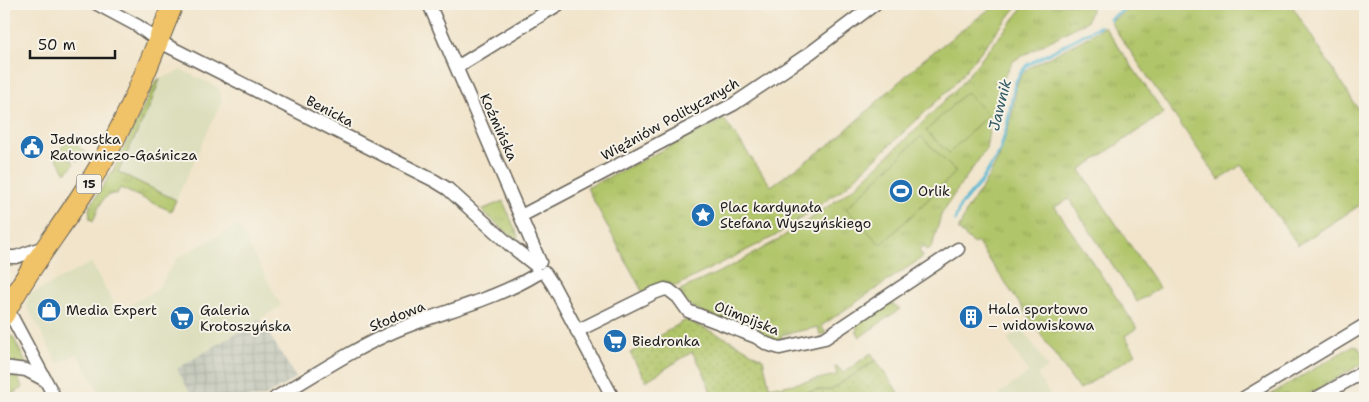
<svg xmlns="http://www.w3.org/2000/svg" width="1369" height="402" font-family="'Shantell Sans',sans-serif">
  <style>
    .built { fill: #dcdebc }
    .industrial { fill: url(#industrial-grid) }
    .grass { fill: url(#grass-tufts); stroke: #667042 }
    .garden { fill: url(#garden-dots); stroke: #667042 }
    .pitch { fill: #b0c569; stroke: #667042 }
    .lines { fill: none; stroke-linecap: round; stroke-linejoin: round }
    .stream { stroke: #54b6d2; stroke-width: 3 }
    .minor-casing { stroke: #676259; stroke-width: 15 }
    .primary-casing { stroke: #676259; stroke-width: 22 }
    .minor { stroke: #fff; stroke-width: 12 }
    .primary { stroke: #f1c369; stroke-width: 20 }
    .labels { text-anchor: middle; stroke-width: 4; stroke-linejoin: round; paint-order: stroke }
    .shield { fill: #f7f3e8; stroke: #5e5c59; stroke-width: 1 }
    .shield-label { font-size: 12px; font-weight: bold; fill: #1c1c1c }
    .street-label { font-size: 14px; fill: #1c1c1c; stroke: #f7f3e8 }
    .poi-label { font-size: 14px; fill: #1c1c1c; stroke: #f7f3e8; text-anchor: start }
    .water-label { font-size: 15px; font-style: italic; fill: #325a65; stroke: #f7f3e8 }
  </style>
  <defs>
    <pattern id="industrial-grid" width="8" height="8" patternUnits="userSpaceOnUse" patternTransform="scale(1.25)"><rect width="8" height="8" fill="#c2c6b9"/><path d="M0 4h8M4 0v8" fill="none" stroke="#a6aa9e"/></pattern>
    <pattern id="grass-tufts" width="24" height="20" patternUnits="userSpaceOnUse" patternTransform="scale(1.25)"><rect width="24" height="20" fill="#b0c569"/><path d="M3 7l-1-3M5 7V3M7 7l1-3M15 17l-1-3M17 17v-4M19 17l1-3" fill="none" stroke="#97a95a"/></pattern>
    <pattern id="garden-dots" width="8" height="8" patternUnits="userSpaceOnUse" patternTransform="scale(1.25)"><rect width="8" height="8" fill="#b0c569"/><path d="M2 2h.1M6 6h.1" fill="none" stroke="#97a95a" stroke-width="1.8" stroke-linecap="round"/></pattern>
  </defs>
  <rect width="100%" height="100%" fill="#f7f3e8"/>
  <filter id="ink" filterUnits="userSpaceOnUse"><feTurbulence type="fractalNoise" baseFrequency=".02" numOctaves="2"/><feDisplacementMap in="SourceGraphic" scale="10" xChannelSelector="R" yChannelSelector="G"/><feConvolveMatrix kernelMatrix="1 2 1 2 8 2 1 2 1" color-interpolation-filters="sRGB"/></filter>
  <filter id="wash" filterUnits="userSpaceOnUse"><feTurbulence type="fractalNoise" baseFrequency=".0096" numOctaves="4" result="noise"/><feDisplacementMap in="SourceGraphic" scale="20" xChannelSelector="R" yChannelSelector="G"/><feGaussianBlur stdDeviation="1.12" result="paint"/><feColorMatrix in="noise" values="0 0 0 0 0 0 0 0 0 0 0 0 0 0 0 0 0 1.4 0 .05"/><feComposite in="paint" operator="in"/></filter>
  <g filter="url(#wash)">
    <rect width="100%" height="100%" fill="#f1e4ca"/>
    <!-- built -->
    <g class="built">
      <path d="M182 70 219 88 222 100 176 200 118 172 149 108 160 79Z"/>
      <path d="M238 225 281 306 178 369 193 398H103L99 389 98 390 77 354 58 364 26 305 29 295 91 263 118 311 157 290 177 258Z"/>
      <path d="M1023 329 1048 368 1037 374 1052 398H1002L999 393 1029 373 1007 339Z"/>
    </g>
    <!-- industrial -->
    <path class="industrial" d="M260 319 296 378 262 398H193L177 369Z"/>
    <!-- grass -->
    <g class="grass">
      <path d="M996 4H1019L952 87 843 189 775 236 676 286 670 284 643 293 587 188 724 119 771 186 833 142 923 60Z"/>
      <path d="M1026 4H1092L1093 5 1087 21 1013 61 1003 79 989 131 986 149 953 196 941 215 932 247 927 250 924 246 919 250 923 257 821 326 826 333 820 335 818 327 781 335 782 343 769 339 764 335 694 309 684 300 680 290 728 268 776 241 809 220 855 187 917 128 960 85Z"/>
      <path d="M1135 4H1291L1365 120V202L1298 245 1241 165 1219 180 1110 22Z"/>
      <path d="M1104 26 1164 113 1080 170 1159 288 1137 302 1069 199 1055 207 1137 328 1125 336 1136 354 1079 390 977 242 974 244 958 230 968 208 984 185 999 157 1012 115 1017 84 1022 74 1030 67 1090 36Z"/>
      <path d="M160 79 149 108 118 172 176 200 171 211 120 188 117 194C102 192 99 209 93 221L90 219 89 208 115 167 156 81Z"/>
      <path d="M72 141 85 152 77 161 72 157 71 153H67V156L71 159 74 164 66 173 54 155 66 143Z"/>
      <path d="M503 201 518 236 516 240 481 210Z"/>
      <path d="M886 304H893L900 309 860 337 857 332V324Z"/>
      <path d="M8 335 13 337 27 365 4 362V336Z"/>
      <path d="M1354 345 1358 347 1362 353 1365 351V362L1302 398H1285L1289 396 1287 394 1281 397 1265 398Z"/>
      <path d="M871 353 876 360 831 391 818 390 772 398 769 387 778 385 779 387 837 375 835 367 837 366 843 373Z"/>
      <path d="M4 376 17 377 23 388 4 398Z"/>
    </g>
    <!-- garden -->
    <path class="garden" d="M686 320 730 340 763 359 772 398 818 390H831L876 360 902 398H713L703 370 692 352 646 381 630 353Z"/>
    <!-- pitch -->
    <g class="pitch">
      <path d="M966 92 988 115 949 153 926 131Z"/>
      <path d="M921 136 956 172 881 245 846 209Z"/>
    </g>
    <g class="lines">
      <!-- stream -->
      <g class="stream">
        <path d="M1110 19 1131 4"/>
        <path d="M955 220 960 206 981 182 1000 151 1007 126 1015 83 1020 74 1027 65 1100 26"/>
      </g>
    </g>
  </g>
  <g filter="url(#ink)">
    <g class="lines">
      <!-- minor casing -->
      <g class="minor-casing">
        <g id="minor">
          <path d="M97 4 138 26 158 41 435 181 448 189 511 246 535 265"/>
          <path d="M429 4 540 262"/>
          <path d="M457 67 559 4"/>
          <path d="M521 216 734 104 810 53 875 4"/>
          <path d="M4 257H16L44 247"/>
          <path d="M545 273 553 285 613 398"/>
          <path d="M6 306 55 398"/>
          <path d="M577 331 654 293 665 289 669 290 678 297 688 311 756 337 767 344 780 348 825 338 958 249"/>
          <path d="M4 367 26 370 45 380"/>
          <path d="M275 398C315 375 353 349 395 331 442 311 493 301 537 274"/>
          <path d="M1244 398 1365 325"/>
          <path d="M1317 398 1365 371"/>
        </g>
      </g>
      <!-- primary casing -->
      <g class="primary-casing">
        <path id="primary" d="M4 315C29 266 65 224 93 177 127 123 149 63 173 4"/>
      </g>
      <!-- minor -->
      <use href="#minor" class="minor"/>
      <!-- primary -->
      <use href="#primary" class="primary"/>
    </g>
  </g>
  <!-- icons -->
  <defs>
    <g id="civic-disc" transform="scale(1.25)"><circle r="9.5" fill="#1f6fb2" stroke="#f7f3e8"/><path d="M-.6-6.5H3V-4.5H.6V-3L4-1V1h2V6H-6V1h2V-1L-.6-3ZM-1.2 2.5V6h2.4V2.5Z" fill="#fff"/></g>
    <g id="stadium-disc" transform="scale(1.25)"><circle r="9.5" fill="#1f6fb2" stroke="#f7f3e8"/><path d="M0-5a6.5 5 0 1 0 0 10a6.5 5 0 1 0 0-10ZM-3.5-1.8h7v3.6h-7Z" fill="#fff"/></g>
    <g id="sight-disc" transform="scale(1.25)"><circle r="9.5" fill="#1f6fb2" stroke="#f7f3e8"/><path d="M0-6L1.8-2.2L6-1.7L2.9 1.2L3.7 5.4L0 3.3L-3.7 5.4L-2.9 1.2L-6-1.7L-1.8-2.2Z" fill="#fff"/></g>
    <g id="shop-disc" transform="scale(1.25)"><circle r="9.5" fill="#1f6fb2" stroke="#f7f3e8"/><path d="M-5-2.5h2.3a2.7 3.5 0 0 1 5.4 0H5L5.5 6h-11ZM-1.5-2.5h3a1.5 2.3 0 0 0-3 0Z" fill="#fff"/></g>
    <g id="building-disc" transform="scale(1.25)"><circle r="9.5" fill="#1f6fb2" stroke="#f7f3e8"/><path d="M-4-6H4V6H1V3H-1V6H-4ZM-2.5-4.3h1.7v1.8h-1.7ZM.8-4.3h1.7v1.8H.8ZM-2.5-1h1.7V.8h-1.7ZM.8-1h1.7V.8H.8Z" fill="#fff"/></g>
    <g id="supermarket-disc" transform="scale(1.25)"><circle r="9.5" fill="#1f6fb2" stroke="#f7f3e8"/><path d="M-6-5.5h2.5l.6 2H6L4.5 2H-2.5L-4.4-4H-6ZM-1.5 3.2a1.3 1.3 0 1 0 .1 0ZM3 3.2a1.3 1.3 0 1 0 .1 0Z" fill="#fff"/></g>
  </defs>
  <g fill-rule="evenodd">
    <use href="#civic-disc" x="32" y="147"/>
    <use href="#stadium-disc" x="901" y="191"/>
    <use href="#sight-disc" x="703" y="215"/>
    <use href="#shop-disc" x="49" y="310"/>
    <use href="#building-disc" x="971" y="317"/>
    <use href="#supermarket-disc" x="182" y="318"/>
    <use href="#supermarket-disc" x="615" y="341"/>
  </g>
  <g class="labels">
    <!-- shield labels -->
    <rect class="shield" x="76.5" y="174.5" width="25" height="19" rx="4"/>
    <g class="shield-label">
      <text x="89" y="188">15</text>
    </g>
    <!-- street labels -->
    <g class="street-label">
      <text transform="translate(330 111) rotate(27)" y="5">Benicka</text>
      <text transform="translate(670 119) rotate(-29)" y="5">Więźniów Politycznych</text>
      <text transform="translate(499 127) rotate(66)" y="5">Koźmińska</text>
      <text transform="translate(397 316) rotate(-22)" y="5">Słodowa</text>
      <text transform="translate(747 318) rotate(22)" y="5">Olimpijska</text>
    </g>
    <!-- poi labels -->
    <g class="poi-label">
      <text x="50" y="144">Jednostka<tspan x="50" dy="16">Ratowniczo-Gaśnicza</tspan></text>
      <text x="918" y="196">Orlik</text>
      <text x="720" y="212">Plac kardynała<tspan x="720" dy="16">Stefana Wyszyńskiego</tspan></text>
      <text x="988" y="314">Hala sportowo<tspan x="988" dy="16">– widowiskowa</tspan></text>
      <text x="66" y="315">Media Expert</text>
      <text x="200" y="315">Galeria<tspan x="200" dy="16">Krotoszyńska</tspan></text>
      <text x="632" y="346">Biedronka</text>
    </g>
    <!-- water labels -->
    <g class="water-label">
      <text transform="translate(1000 105) rotate(-76)" y="5">Jawnik</text>
    </g>
  </g>
  <!-- margin -->
  <rect width="1369" height="402" fill="none" stroke="#f7f3e8" stroke-width="20"/>
  <!-- scale -->
  <path d="M30 50v8h85v-8" fill="none" stroke="#1c1c1c" stroke-width="2.5"/>
  <text x="38" y="50" font-size="15" fill="#1c1c1c" stroke="#f7f3e8" stroke-width="4" paint-order="stroke">50 m</text>
</svg>
